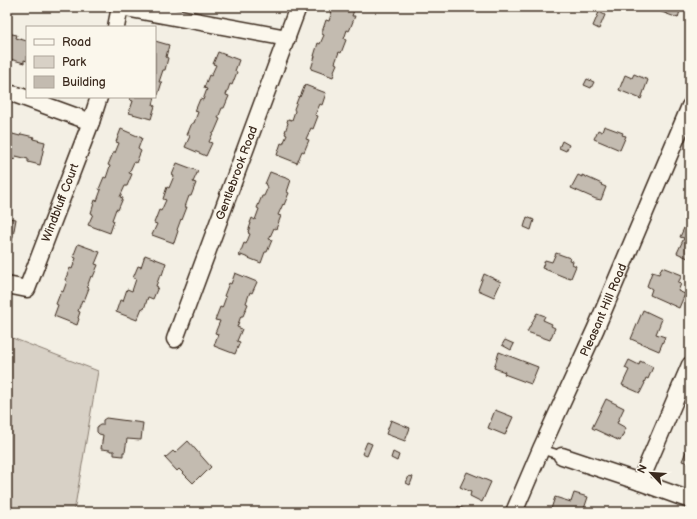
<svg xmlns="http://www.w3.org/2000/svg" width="697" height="519" font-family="'Balsamiq Sans',sans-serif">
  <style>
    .green { fill: #d8d1c6; stroke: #8a7e72 }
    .building { fill: #c3bbb0; stroke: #3b2a1e }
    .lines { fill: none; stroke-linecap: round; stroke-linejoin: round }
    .service-casing { stroke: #3b2a1e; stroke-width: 11 }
    .minor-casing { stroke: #3b2a1e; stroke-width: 19 }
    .service { stroke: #fbf7ec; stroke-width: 8 }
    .minor { stroke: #fbf7ec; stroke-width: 16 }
    .labels { text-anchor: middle; stroke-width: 3.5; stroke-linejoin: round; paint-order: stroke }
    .street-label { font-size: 12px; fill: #3b2a1e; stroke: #fbf7ec }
  </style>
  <rect width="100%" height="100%" fill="#f3efe4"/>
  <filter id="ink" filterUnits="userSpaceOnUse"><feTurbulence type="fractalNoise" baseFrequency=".025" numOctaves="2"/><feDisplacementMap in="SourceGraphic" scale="8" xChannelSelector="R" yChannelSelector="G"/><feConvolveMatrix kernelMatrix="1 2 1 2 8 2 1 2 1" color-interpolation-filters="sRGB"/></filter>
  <g filter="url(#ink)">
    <!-- green -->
    <path class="green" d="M7 336 98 371 74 512H8L7 511Z"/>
    <!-- building -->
    <g class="building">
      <path d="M331 7H355L352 16H355L350 29 349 31 347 30 344 39 346 40 341 53 339 52 335 63 337 64 334 71 335 72 333 77 311 69 315 56H314L318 43 320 44 324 35 322 34V32L326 20 329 21 332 11 331 10Z"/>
      <path d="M648 7H681L678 18Z"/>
      <path d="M599 12 605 15 599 29 593 26Z"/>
      <path d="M7 33 17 35 16 38 27 41V61L24 60V63L10 59V57L7 56Z"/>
      <path d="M155 41 169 45 166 57 168 58 165 70H163L159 82H162L158 95 156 94 155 96Z"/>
      <path d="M218 52 239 60 235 71 237 72 232 85 230 84 226 95 229 96 224 108H222L218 118 220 119 214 133H213L209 142 212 143 206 156 185 147 190 136 187 135 192 123H194L198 112 195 111 200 99 203 100 207 89 204 88 209 75 211 76 216 65 213 64Z"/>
      <path d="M634 74 648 80 641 99 619 90 625 75 632 78Z"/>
      <path d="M587 79 594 82 591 88 584 85Z"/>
      <path d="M305 85 326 93 322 105 320 104 315 115 318 116 313 129 311 128 306 139 309 140 304 152 302 151 297 163 277 155 281 143 283 144 287 135 285 134 286 132H285L288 123 287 122 288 119 292 120 295 111 294 109 299 96 300 97Z"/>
      <path d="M131 97H155L153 105 155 106 151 119 129 113 133 101 130 100Z"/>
      <path d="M604 126 623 133 622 135 626 136 620 150 594 139 598 130 602 132Z"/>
      <path d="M121 129 142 138 138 149 141 151 136 163 134 162 129 173 132 174 127 186H125L120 197 123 198 118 210 116 209 112 220 114 221 110 233 88 225 93 214 91 213 95 200 97 201 101 190 99 189 104 177 106 178 110 166 108 165 113 153H115L119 143 116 142Z"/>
      <path d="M7 130H10L9 133 20 136 21 134 34 137 33 139 45 142 40 165 28 162V159L16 156 15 160 9 158V157L7 156Z"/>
      <path d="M562 141 569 145 566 151 559 148Z"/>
      <path d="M177 163 198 171 193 182 196 183 191 196H189L185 207H187L182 220 181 219 177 230 178 231 174 243 152 235 157 224 154 223 159 210 161 211 166 200 163 199 167 187 169 188 174 176 172 175Z"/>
      <path d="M270 172 291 180 287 192 289 193 284 205 283 204 278 215 281 216 276 229 274 228 269 239 272 240 267 252H265L261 263 241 255V257L239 256 244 243 246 244 250 234 248 233 249 232H248L251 223H250L252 218 255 220 259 209 257 208 262 196H264L268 187 266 186V185L265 184Z"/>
      <path d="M578 175 582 177V175L602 184 601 185 606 187 601 200 596 199 571 188Z"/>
      <path d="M527 217 534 220 531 230 524 227Z"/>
      <path d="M7 218 16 219 12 242 7 241Z"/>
      <path d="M684 228 690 231V259L677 253 684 238 680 237Z"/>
      <path d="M78 244 100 252 95 264 98 265 93 277 91 276 87 287 89 288 84 301 82 300 78 311 80 312 78 318 79 319 77 325 54 316 58 305 56 304 61 291 63 292 67 281 65 280 70 268 72 269 76 258 73 257Z"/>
      <path d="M556 253 570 258 569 260 573 261 572 264 576 266 571 278 567 277V278L542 268 545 260 552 262Z"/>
      <path d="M145 255 166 263 162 275H160L156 286 158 287 153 299 148 297 144 309 142 308 137 320 116 312 120 300 123 301 127 289 132 291 136 279 133 278 138 266 141 267Z"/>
      <path d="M662 267 682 275 678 283 681 284 678 291 685 294 679 308 650 295 652 289 647 286 652 272 659 274Z"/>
      <path d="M235 273 257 282 252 293 250 292 246 303 248 304 243 316H241L237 327 242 329 237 341 240 342 235 354 214 346 218 334 215 333 220 321 215 320 220 307 222 308 226 297 224 296 229 283 231 284Z"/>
      <path d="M484 274 501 282 494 297 478 290Z"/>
      <path d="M643 310 662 319 656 334 665 337 659 351 631 339Z"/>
      <path d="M537 313 545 316 543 320 552 324 551 326 555 328 550 340 527 332Z"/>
      <path d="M505 340 514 344 511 350 502 345Z"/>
      <path d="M499 352 538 367 531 384 504 374 505 372 494 368Z"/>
      <path d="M629 360 639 365 640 361 653 367 648 379 646 378 644 383H645L640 393 622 385 629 370 625 368Z"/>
      <path d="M606 399 624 408 617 423 626 428 620 441 592 428Z"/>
      <path d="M495 410 513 417 505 435 488 428Z"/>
      <path d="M106 418 143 423 141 440 127 439 125 452H123V456L114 455V451H110V450L101 449 103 435 99 434 97 432V427L100 425H103V420Z"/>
      <path d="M391 420 410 428 405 441 386 434Z"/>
      <path d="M188 441 211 467 201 477 200 476 193 483 179 469 177 471 165 458 173 451 175 453Z"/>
      <path d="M367 442 372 444 367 456 362 454Z"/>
      <path d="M687 449 690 450V464L682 461Z"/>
      <path d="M393 452 399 455 397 461 391 458Z"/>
      <path d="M467 472 491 482 482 502 470 496 471 492 460 487Z"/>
      <path d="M409 476 413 477 410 485 406 483Z"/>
      <path d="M574 493 588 497 583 512H550L555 497 571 502Z"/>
      <path d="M458 506 471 512H455Z"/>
    </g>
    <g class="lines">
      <!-- service casing -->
      <g class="service-casing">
        <path id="service" d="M541 449 562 456"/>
      </g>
      <!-- minor casing -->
      <g class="minor-casing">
        <g id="minor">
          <path d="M120 7 287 38"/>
          <path d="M116 27 120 7"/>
          <path d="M7 93 17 95 91 122"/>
          <path id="s1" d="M7 285 27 289 91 122 99 97"/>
          <path id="s2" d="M175 339 298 7"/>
          <path d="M562 456 640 482 690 500"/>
          <path d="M640 482 690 365"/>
          <path id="s3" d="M514 512 541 449 596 328 690 106"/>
        </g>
      </g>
      <!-- service -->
      <use href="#service" class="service"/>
      <!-- minor -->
      <use href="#minor" class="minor"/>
    </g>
  </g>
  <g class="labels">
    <!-- street labels -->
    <g class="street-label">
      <text dy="4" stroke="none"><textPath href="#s2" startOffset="177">Gentlebrook Road</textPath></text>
      <text dy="4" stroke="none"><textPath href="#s1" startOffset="113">Windbluff Court</textPath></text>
      <text dy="4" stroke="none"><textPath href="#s3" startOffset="221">Pleasant Hill Road</textPath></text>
    </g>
  </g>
  <!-- margin -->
  <rect width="697" height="519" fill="none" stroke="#fbf7ec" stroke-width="24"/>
  <rect x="12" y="12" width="673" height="495" fill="none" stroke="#3b2a1e" stroke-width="1.5" filter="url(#ink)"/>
  <!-- legend -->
  <rect x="26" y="26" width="130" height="72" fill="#fbf7ec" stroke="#aea59a"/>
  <rect x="34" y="39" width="20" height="6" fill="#fbf7ec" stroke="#aea59a"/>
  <text x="62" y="46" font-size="12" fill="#3b2a1e">Road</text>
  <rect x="34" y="56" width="20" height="12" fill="#d8d1c6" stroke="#aea59a"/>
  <text x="62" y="66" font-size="12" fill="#3b2a1e">Park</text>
  <rect x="34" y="76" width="20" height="12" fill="#c3bbb0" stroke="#aea59a"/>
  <text x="62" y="86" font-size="12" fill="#3b2a1e">Building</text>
  <!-- north arrow -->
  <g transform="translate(651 473) rotate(295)" stroke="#fbf7ec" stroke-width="3" paint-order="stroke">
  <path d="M0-3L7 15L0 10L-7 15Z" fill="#3b2a1e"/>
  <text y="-6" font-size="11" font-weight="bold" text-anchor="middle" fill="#3b2a1e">N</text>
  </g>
</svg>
